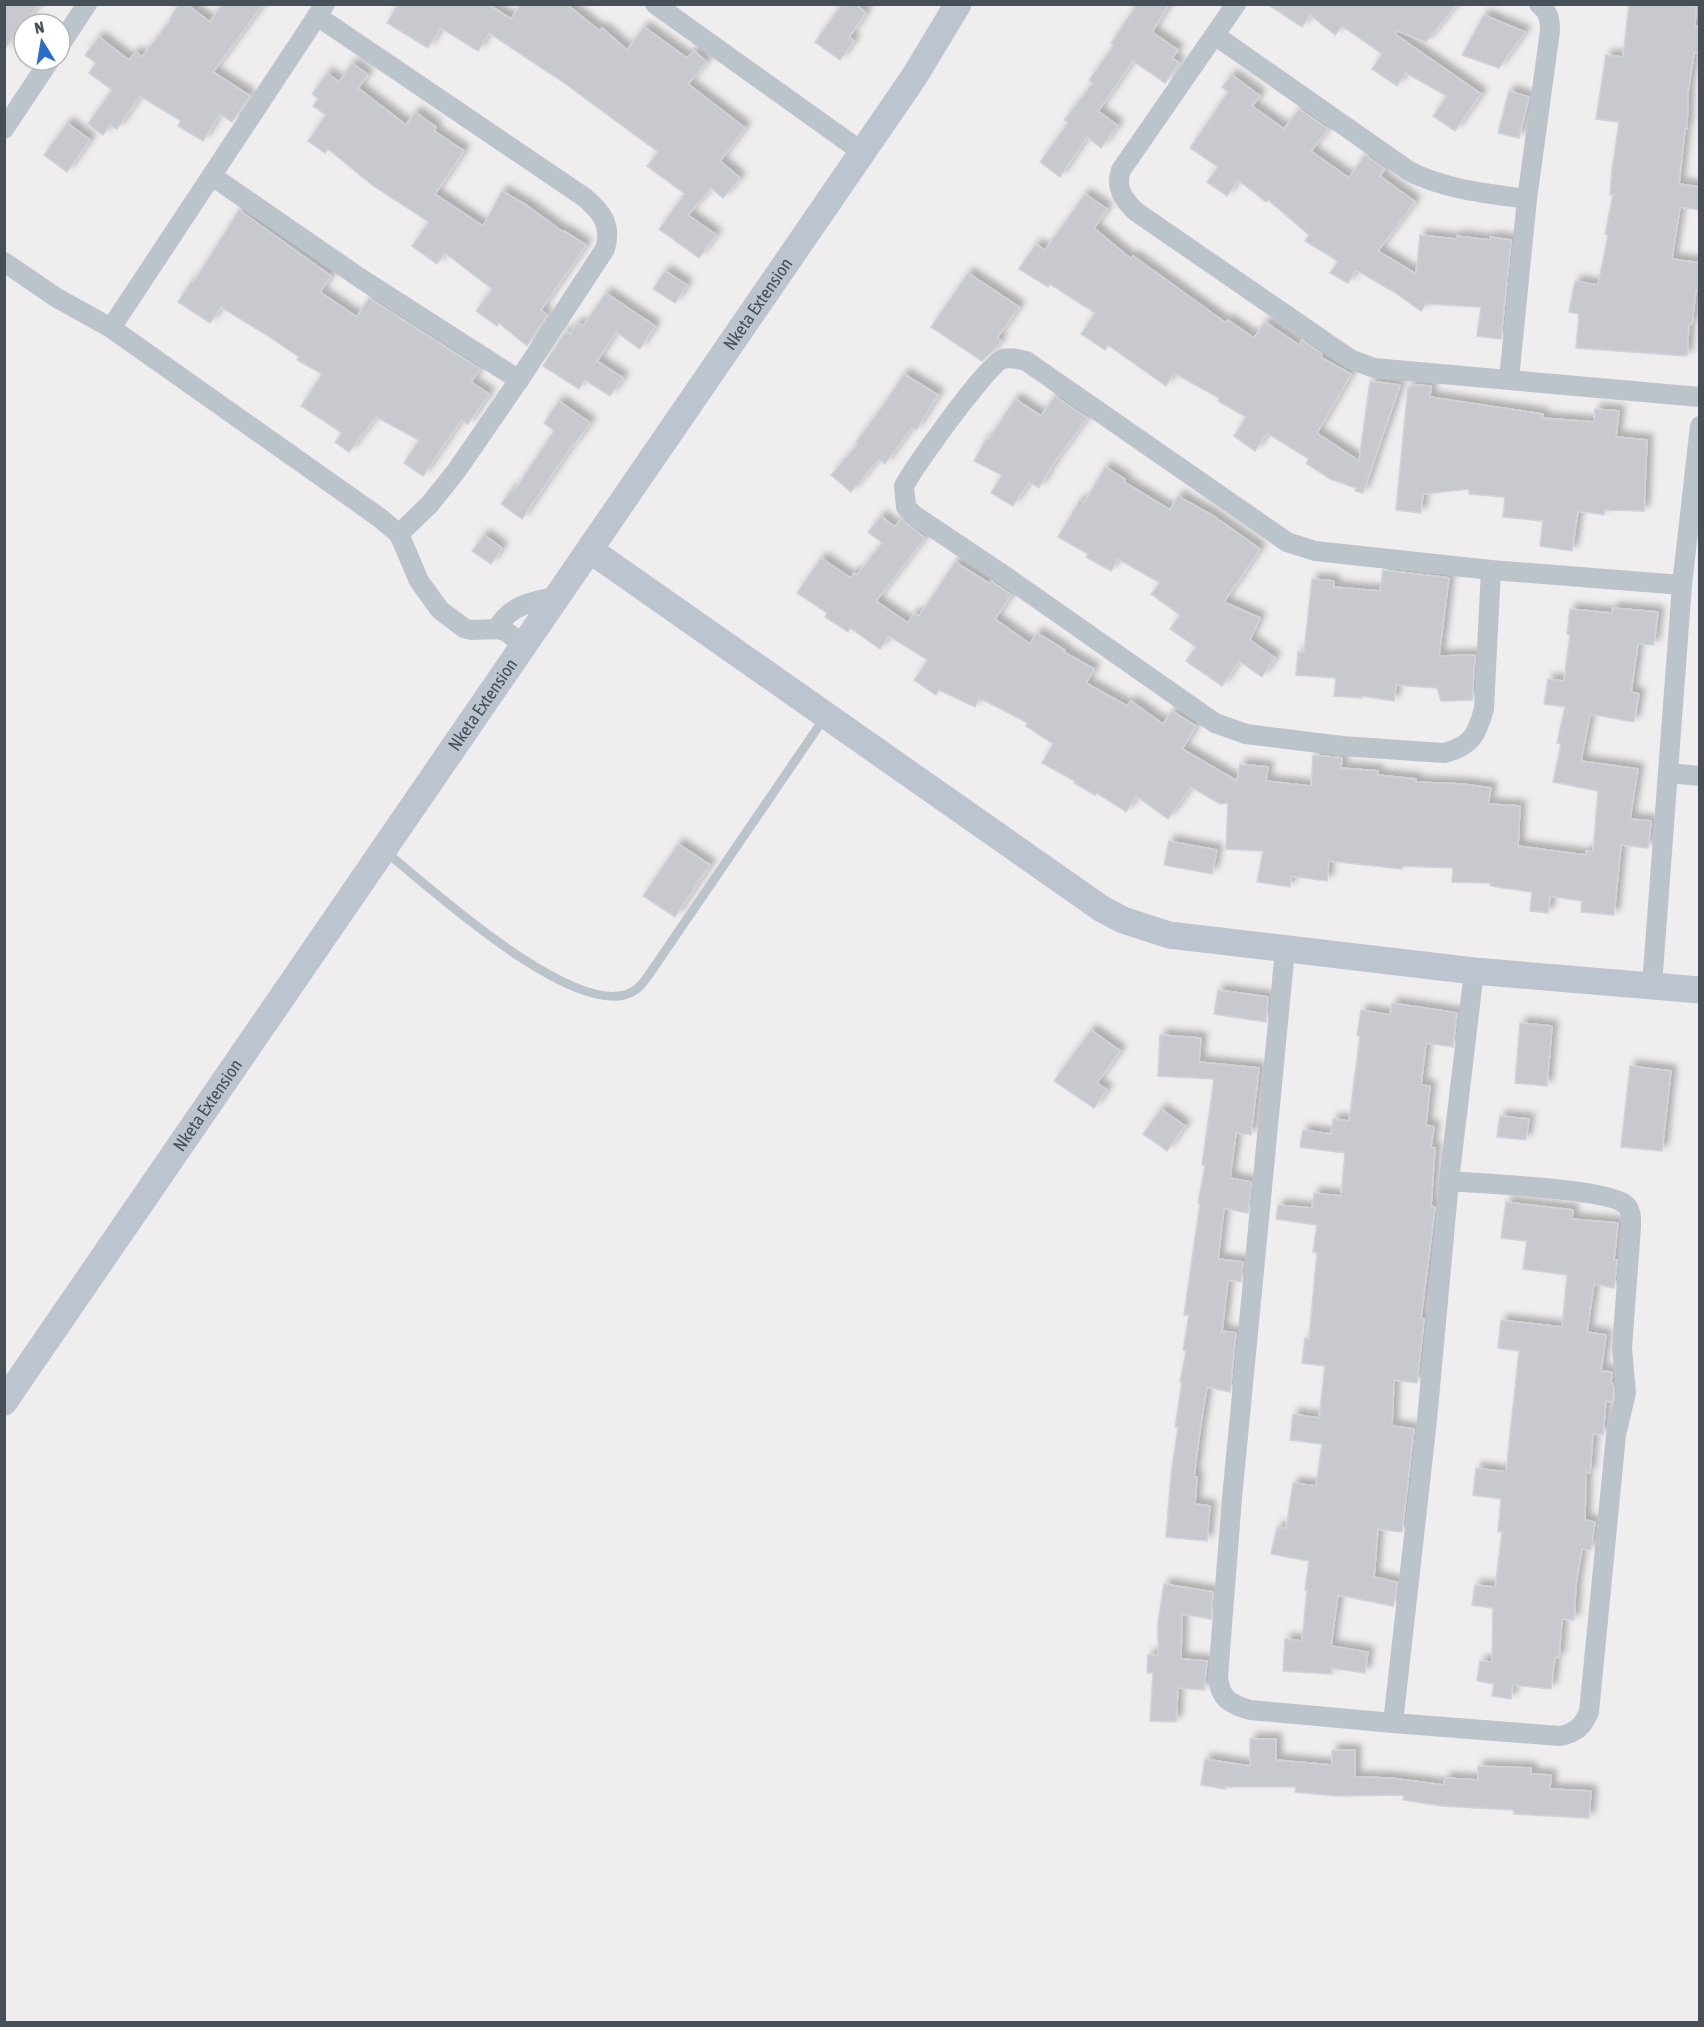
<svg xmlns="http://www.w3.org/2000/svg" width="1704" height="2027" font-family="'Asap Condensed',sans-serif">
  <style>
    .building { fill: #c7c9cf; stroke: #d1d3d8; stroke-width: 1.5; filter: url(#shadow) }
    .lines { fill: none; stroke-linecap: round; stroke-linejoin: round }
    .lane { stroke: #bcc4cb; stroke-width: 9 }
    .street { stroke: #bcc4cb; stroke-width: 20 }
    .secondary { stroke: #bcc5cf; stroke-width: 27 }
    .labels { text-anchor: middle; stroke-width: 4.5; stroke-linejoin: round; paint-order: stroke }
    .street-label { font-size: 18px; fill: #474f58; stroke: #fff }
  </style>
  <defs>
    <filter id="shadow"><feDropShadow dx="5.5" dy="-5.5" stdDeviation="3" flood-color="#0004"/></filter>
  </defs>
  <rect width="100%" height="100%" fill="#efeded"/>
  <!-- building -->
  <g class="building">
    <path d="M4 4H39L4 50Z"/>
    <path d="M179 4H186L210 22 222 4H263L213 72 250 96 232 122 220 114 203 141 178 126 181 121 140 96 117 129 110 125 103 135 88 124 112 90 89 73 96 63 85 55 99 37 129 60 136 52 142 57 170 21 169 20Z"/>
    <path d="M398 4H488L511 19 521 4H566L600 31 602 28 627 50 644 27 687 58 694 51 707 62 688 84 745 128 720 161 740 178 723 198 711 188 688 215 716 235 699 258 659 229 685 194 647 166 658 152 563 82 489 33 478 51 441 28 428 48 387 23Z"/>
    <path d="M842 4H855L866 13 849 37 854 41 840 60 815 42Z"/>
    <path d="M1137 4H1169L1152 32 1178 50 1172 58 1179 63 1165 83 1133 61 1098 111 1118 126 1101 148 1087 137 1060 177 1040 162 1068 123 1064 120 1093 83 1089 80 1114 45 1111 43Z"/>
    <path d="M1267 4H1457L1426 42 1397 31 1395 34 1481 94 1455 131 1433 116 1447 96 1406 73 1397 86 1372 69 1382 54 1342 26 1335 35 1310 15 1302 27Z"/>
    <path d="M1629 4H1696L1695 26H1700V53H1694L1688 92 1687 129H1685L1679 184 1700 187V210L1680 207 1672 259 1700 263V291H1696L1692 324 1689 323 1687 356 1576 348 1579 314 1569 312 1575 281 1598 285 1608 235 1605 234 1613 195H1610L1612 170 1619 122 1596 119 1606 55 1623 57Z"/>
    <path d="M1484 15 1525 32 1499 68 1462 55Z"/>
    <path d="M352 63 368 75 358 88 406 125 415 112 436 127 434 131 464 151 435 194 483 226 502 191 526 205 563 232 564 231 586 245 541 310 547 315 527 346 499 323 497 326 476 311 492 289 445 253 437 264 412 246 429 222 372 185 328 149 325 153 308 141 326 115 313 106 318 99 312 94 327 73 339 82Z"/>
    <path d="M1232 75 1260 96 1252 106 1284 129 1299 109 1328 129 1311 151 1349 178 1365 155 1385 169 1380 176 1415 202 1378 251 1416 274 1420 235 1456 239 1457 236 1490 240V237L1511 240 1501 339 1477 336 1481 307 1426 304 1421 311 1394 292 1356 270 1348 283 1330 273 1338 261 1305 241 1309 235 1268 200 1266 202 1238 180 1227 196 1207 182 1218 167 1190 148 1228 92 1222 87Z"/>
    <path d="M1509 91 1529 97 1519 138 1498 133Z"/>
    <path d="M67 123 90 140 67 172 44 155Z"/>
    <path d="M1085 194 1107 209 1094 228 1131 259 1133 256 1226 323 1228 320 1254 338 1265 322 1299 345 1302 340 1322 354 1320 357 1351 374 1317 433 1359 461 1370 381 1400 385 1363 493 1355 491 1356 488 1330 479 1306 463 1309 459 1267 433 1255 451 1234 436 1246 417 1218 401 1219 398 1174 373 1166 386 1108 345 1105 350 1081 334 1095 313 1050 284 1048 287 1019 269 1036 244 1045 250Z"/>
    <path d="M239 210 331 276 320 292 357 317 369 298 480 369 471 382 489 394 468 424 461 420 423 476 404 463 419 440 376 417 349 452 335 442 342 433 301 406 322 374 297 360 299 357 265 334 221 307 210 323 178 302 191 282 193 283Z"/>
    <path d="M665 271 687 285 675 303 653 289Z"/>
    <path d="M968 273 1019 307 997 338 1001 341 994 350 982 361 931 327Z"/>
    <path d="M606 293 655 326 640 349 616 332 597 361 623 378 610 396 585 380 579 389 543 366 566 331 570 334 577 323 583 326Z"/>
    <path d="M904 374 938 395 916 430 912 427 885 464 879 459 851 492 831 475 858 444 856 442 884 404Z"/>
    <path d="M1412 385 1431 386 1430 397 1543 414 1542 418 1594 422 1595 409 1619 411 1616 437 1647 440 1644 511 1605 510 1604 515 1578 511 1572 551 1540 546 1543 521 1503 517 1505 497 1469 494V489L1423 494 1421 513 1396 510 1408 387H1412Z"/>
    <path d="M1055 396 1087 418 1054 463 1039 488 1029 482 1013 506 991 493 1002 475 974 461 986 439 988 440 1015 399 1041 416Z"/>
    <path d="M559 401 590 423 574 445 573 444 522 519 501 504 512 489 514 491 554 431 544 423Z"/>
    <path d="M1105 467 1125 479 1124 482 1170 510 1178 496 1213 516 1260 549 1224 602 1260 618 1250 640 1275 658 1262 677 1239 661 1222 686 1186 661 1196 647 1170 629 1180 615 1151 594 1160 583 1118 559 1111 571 1086 557 1088 554 1058 537 1080 500 1084 503Z"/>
    <path d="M881 516 895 527 901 519 925 538 876 601 908 623 914 613 919 616 955 562 990 584 991 581 1011 595 995 619 1030 644 1037 633 1065 650 1064 652 1094 669 1086 683 1127 706 1131 701 1163 724 1172 711 1196 726 1182 749 1237 781 1240 764 1268 767 1266 781 1311 786 1313 755 1342 758 1341 768 1378 771 1377 775 1416 779 1415 782 1463 784 1491 788 1488 804 1520 806 1518 846 1586 855V851L1593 852 1598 791 1553 782 1561 744 1557 743 1565 707 1544 704 1548 679 1564 681 1570 635 1567 634 1570 609 1612 613 1613 608 1658 612 1654 645 1638 644 1631 692 1639 694 1634 722 1590 714 1581 761 1638 769 1630 819 1651 821 1648 848 1621 845 1614 915 1581 912 1582 901 1550 896 1548 913 1530 911 1532 894 1531 892 1490 886 1491 883 1452 882 1453 868 1403 866 1402 869 1329 861 1327 881 1291 876 1290 887 1257 882 1263 851 1226 849 1228 803 1220 804 1191 787 1168 819 1136 796 1126 812 1097 793 1095 795 1074 783 1075 781 1042 763 1053 744 1026 726 1028 723 979 698 975 707 939 690 936 695 914 680 928 660 889 636 880 649 850 628 848 632 825 617 827 613 797 593 821 558 851 578 854 573 857 575 882 543 868 532Z"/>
    <path d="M484 535 502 548 491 564 472 551Z"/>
    <path d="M1383 570 1449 578 1439 656 1475 655 1472 700 1441 701 1437 688 1396 685 1394 701 1362 696V698L1334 696 1336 678 1296 675 1298 652H1304L1312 579 1334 581V587L1380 591Z"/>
    <path d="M1169 841 1217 850 1212 874 1164 865Z"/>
    <path d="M678 844 710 865 675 917 643 896Z"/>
    <path d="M1218 990 1268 997 1266 1022 1214 1014Z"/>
    <path d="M1392 1003 1457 1013 1453 1047 1426 1043 1421 1085 1430 1086 1426 1125 1434 1127 1431 1147 1435 1148 1431 1206 1435 1207 1421 1318 1424 1319 1417 1383 1394 1380 1392 1426 1414 1429 1402 1532 1378 1529 1374 1577 1397 1582 1396 1593 1393 1606 1338 1595 1331 1646 1368 1652 1365 1673 1331 1668 1332 1674 1283 1671 1285 1639 1302 1641 1307 1590H1305L1309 1561 1271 1554 1277 1527 1286 1529 1293 1483 1316 1486 1322 1444 1290 1440 1293 1414 1319 1418 1325 1366 1302 1363 1305 1338 1309 1339 1317 1253 1313 1252 1317 1225 1276 1219 1278 1205 1312 1208 1314 1193 1341 1196 1345 1153 1300 1147 1303 1130 1331 1134 1333 1119 1349 1121 1360 1036 1357 1035 1361 1010 1390 1015Z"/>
    <path d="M1520 1023 1552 1026 1547 1086 1515 1083Z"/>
    <path d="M1091 1030 1120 1051 1097 1083 1107 1090 1094 1108 1054 1081Z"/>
    <path d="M1160 1035 1201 1038 1199 1062 1259 1068 1251 1135 1236 1133 1230 1178 1251 1182 1248 1213 1224 1208 1218 1259 1243 1262 1241 1282 1228 1280 1222 1331 1236 1333 1230 1392 1207 1387 1200 1430 1194 1477H1197L1195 1504 1210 1506 1207 1541 1166 1537 1171 1475 1178 1427H1175L1182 1382H1180L1186 1351 1183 1350 1189 1315H1184L1200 1203H1198L1205 1166 1202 1165 1214 1079 1158 1076Z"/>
    <path d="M1630 1066 1671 1071 1662 1151 1621 1147Z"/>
    <path d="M1161 1109 1185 1126 1167 1151 1143 1134Z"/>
    <path d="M1500 1116 1529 1119 1526 1140 1497 1137Z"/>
    <path d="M1506 1202 1573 1210 1572 1219 1618 1223 1614 1260H1617L1614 1288 1594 1284 1587 1332 1606 1335 1601 1371 1612 1372 1611 1383H1613L1614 1392 1612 1402 1606 1401 1603 1435 1593 1434 1590 1473 1586 1472 1585 1520 1595 1522 1591 1550 1582 1549 1576 1584 1574 1620 1562 1619 1559 1658 1555 1657 1551 1689 1513 1685 1511 1699 1492 1696 1494 1684 1477 1681 1480 1661 1492 1662 1493 1608 1472 1605 1475 1585 1495 1587 1502 1532H1498L1501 1499 1473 1495 1476 1468 1506 1472 1519 1351 1498 1348 1501 1320 1562 1327 1567 1275 1523 1269 1527 1241 1501 1238Z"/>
    <path d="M1164 1584 1213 1592 1211 1619 1182 1614 1181 1659 1207 1661 1204 1690 1178 1688 1176 1722 1150 1721 1153 1673H1147L1148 1655H1158V1622Z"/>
    <path d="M1250 1739H1276V1760L1332 1765V1750H1355V1777L1390 1778 1444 1785 1445 1778 1478 1780V1766L1531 1768V1774L1551 1775 1550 1789 1591 1791 1589 1818 1514 1814V1810L1442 1806 1403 1800 1404 1795 1337 1796 1295 1792 1296 1787H1225V1789L1201 1785 1205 1759 1250 1766Z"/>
  </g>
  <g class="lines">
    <!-- lane -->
    <path class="lane" d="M386 852C428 886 576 1022 632 992 638 989 644 982 648 976L825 717"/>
    <!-- street -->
    <g class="street">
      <path d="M655 4 862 152"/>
      <path d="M1236 4 1121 170C1115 187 1123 199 1135 211L1350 359 1374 368 1700 397"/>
      <path d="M317 16 584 197C602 212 612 225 605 249L519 380 457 470 430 504 399 534"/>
      <path d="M1216 36 1409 171C1446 190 1487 193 1527 199"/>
      <path d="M60 45 87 4"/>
      <path d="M4 129 50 60"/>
      <path d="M212 176 360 278 519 380"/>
      <path d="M4 262 57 298 111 328 380 518 399 534 419 581 440 610 464 628 471 630 497 629 505 631 525 645"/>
      <path d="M111 328 325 4"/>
      <path d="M1509 379 1527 199 1550 31C1550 20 1549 12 1539 4"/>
      <path d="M1491 570 1484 709C1477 734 1472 746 1444 753L1342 746 1246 734 1215 723 1008 578 914 515 906 507 904 486C915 466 987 364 1003 359 1011 357 1018 359 1026 361L1287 542 1315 551 1491 570 1682 585"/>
      <path d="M497 629C510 604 533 602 558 596"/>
      <path d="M1668 773 1700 776"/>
      <path d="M1285 950 1232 1498 1218 1677C1220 1699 1230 1704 1250 1710L1393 1723 1560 1736C1576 1733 1583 1726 1589 1712L1616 1435 1626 1393 1622 1348 1631 1227C1631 1220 1632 1211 1626 1205 1609 1188 1480 1184 1449 1181"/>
      <path d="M1652 985 1682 585 1700 426"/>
      <path d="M1393 1723 1427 1420 1449 1181 1474 971"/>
    </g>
    <!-- secondary -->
    <g class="secondary">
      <path d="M590 550 1102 909 1123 920 1169 935 1474 971 1700 990"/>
      <path id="s1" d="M4 1402 914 77 958 4"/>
    </g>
  </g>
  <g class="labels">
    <!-- street labels -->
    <g class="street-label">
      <text dy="6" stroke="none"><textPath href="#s1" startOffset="1332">Nketa Extension</textPath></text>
      <text dy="6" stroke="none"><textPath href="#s1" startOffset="846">Nketa Extension</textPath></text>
      <text dy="6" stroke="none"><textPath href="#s1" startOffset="360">Nketa Extension</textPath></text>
    </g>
  </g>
  <!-- border -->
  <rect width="1704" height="2027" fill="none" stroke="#474f58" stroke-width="12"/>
  <!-- north arrow -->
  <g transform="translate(42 42) rotate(349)"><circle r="28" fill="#ffffff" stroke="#b5b9bc" stroke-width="1.5"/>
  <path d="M0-4.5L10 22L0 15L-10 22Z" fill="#286dce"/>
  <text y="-9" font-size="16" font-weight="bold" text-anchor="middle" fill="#474f58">N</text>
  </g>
</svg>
